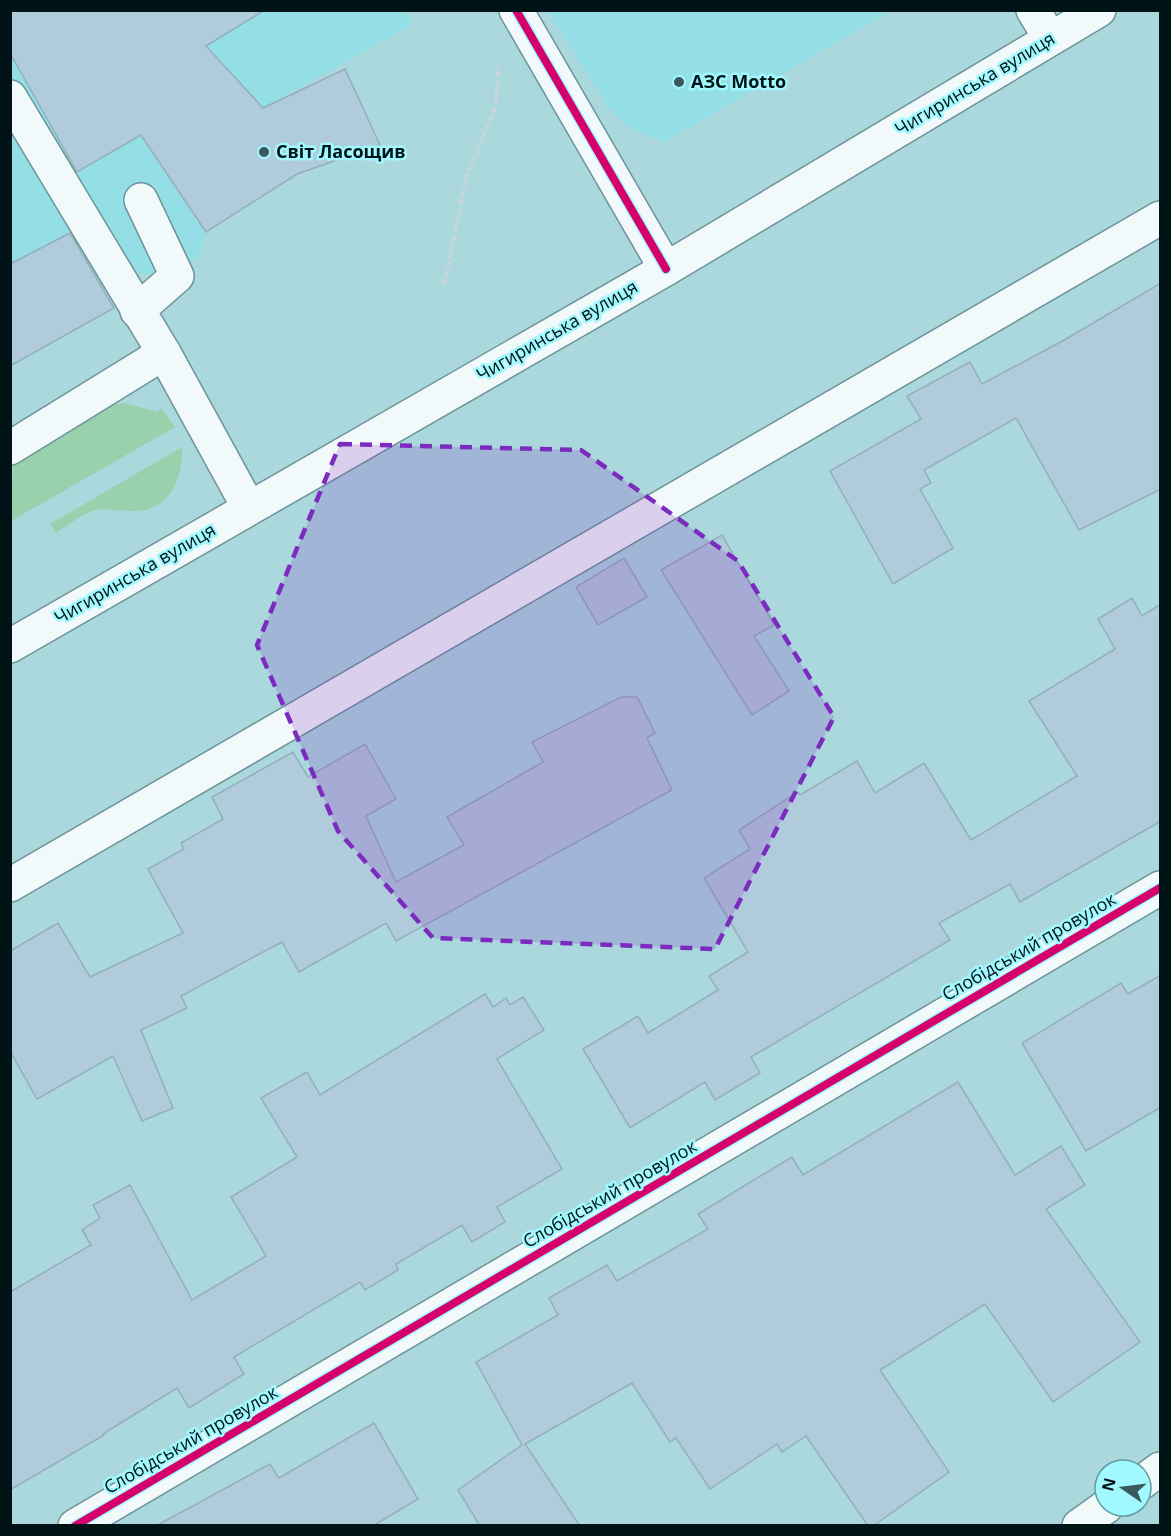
<svg xmlns="http://www.w3.org/2000/svg" width="1171" height="1536" font-family="'Open Sans',sans-serif">
  <style>
    .built { fill: #93dfe5 }
    .green { fill: #98d1ac }
    .building { fill: #b0cbdb; stroke: #95aeba; stroke-width: 1.5 }
    .lines { fill: none; stroke-linecap: round; stroke-linejoin: round }
    .minor-casing { stroke: #6d9498; stroke-width: 36 }
    .major-casing { stroke: #6d9498; stroke-width: 36 }
    .path { stroke: #c7d5d7; stroke-width: 4; stroke-dasharray: 6 3; stroke-linecap: butt }
    .minor { stroke: #f2f9fa; stroke-width: 33 }
    .major { stroke: #f2f9fa; stroke-width: 33 }
    .cycleway-casing { stroke: #a2f8ff; stroke-width: 11 }
    .cycleway { stroke: #d6006c; stroke-width: 8 }
    .marked { fill: #7b2cbf; fill-opacity: 0.2; stroke: #7b2cbf; stroke-width: 4.5; stroke-dasharray: 12 8; stroke-linejoin: round }
    .poi-dot { fill: #3b595c; stroke: #a2f8ff; stroke-width: 2 }
    .labels { text-anchor: middle; stroke-width: 5; stroke-linejoin: round; paint-order: stroke }
    .poi-label { font-size: 18px; font-weight: bold; fill: #001417; stroke: #a2f8ff; text-anchor: start }
    .street-label { font-size: 18px; fill: #001417; stroke: #a2f8ff }
  </style>
  <rect width="100%" height="100%" fill="#aad8dd"/>
  <!-- built -->
  <g class="built">
    <path d="M405 10 413 24 263 108 252 96 157 159 206 232 201 253 177 276 140 273 74 285 10 288V11Z"/>
    <path d="M548 11H891L668 140 669 144 629 128 608 107Z"/>
  </g>
  <!-- green -->
  <g class="green">
    <path d="M123 403 158 412 161 408 175 427 11 521 13 461 103 406Z"/>
    <path d="M182 447C183 471 175 500 149 509 134 514 113 508 97 510 84 512 68 526 56 533L50 524Z"/>
  </g>
  <!-- building -->
  <g class="building">
    <path d="M10 10H265L206 46 263 108 345 69 380 145 297 174 206 232 141 135 77 172 10 53Z"/>
    <path d="M70 233 114 308 10 366V264Z"/>
    <path d="M1161 283V489L1079 530 1016 418 924 470 931 483 920 489 953 548 893 584 830 471 921 419 907 396 970 362 982 384 1066 339Z"/>
    <path d="M722 535 774 625 754 636 789 691 752 715 661 570Z"/>
    <path d="M624 558 647 597 598 625 576 587Z"/>
    <path d="M1132 598 1142 616 1161 604V821L1020 902 1010 884 939 923 950 940 751 1057 760 1073 715 1100 705 1082 630 1128 583 1049 638 1016 648 1033 718 990 709 976 748 952 704 878 750 849 739 830 798 792 800 795 857 761 875 793 924 763 971 840 1077 776 1029 701 1115 649 1098 619Z"/>
    <path d="M621 697H637L655 733 647 738 672 790 396 941 386 923 299 972 282 942 181 996 187 1008 141 1030 173 1108 142 1121 113 1056 37 1099 10 1051V951L58 923 90 977 183 933 148 869 184 849 181 843 223 819 212 797 293 752 308 777 365 744 396 799 366 816 396 882 464 845 447 817 543 762 532 742Z"/>
    <path d="M1161 975V1107L1086 1151 1022 1043 1121 983 1128 994Z"/>
    <path d="M485 994 493 1007 506 998 510 1005 523 997 544 1030 497 1059 562 1169 497 1207 505 1222 472 1242 462 1225 396 1264 398 1270 365 1290 360 1282 234 1357 244 1374 189 1408 177 1388 103 1434 104 1435 10 1490V1292L91 1245 82 1230 100 1218 93 1205 130 1185 192 1300 266 1256 231 1197 297 1157 261 1098 307 1072 320 1095Z"/>
    <path d="M958 1082 1015 1175 1061 1146 1085 1185 1046 1209 1140 1342 1053 1402 985 1304 880 1370 949 1472 873 1526H868L806 1436 782 1452 777 1444 710 1489 676 1438 670 1442 632 1383 525 1444 580 1526H480L458 1490 522 1445 476 1362 558 1315 549 1298 607 1265 617 1281 708 1229 698 1214 792 1157 803 1175Z"/>
    <path d="M374 1423 418 1499 373 1526H156L270 1464 279 1478Z"/>
  </g>
  <g class="lines">
    <!-- minor casing -->
    <g class="minor-casing">
      <g id="minor">
        <path d="M516 10 666 269"/>
        <path d="M1033 10 1050 38"/>
        <path d="M10 97 164 353 249 508"/>
        <path d="M137 311 177 276 141 200"/>
        <path d="M10 448 164 353"/>
        <path d="M10 885 1160 218"/>
        <path d="M1141 1483 1160 1469"/>
        <path d="M75 1526 1160 888"/>
        <path d="M1079 1526 1107 1506"/>
      </g>
    </g>
    <!-- major casing -->
    <g class="major-casing">
      <path id="major" d="M10 646 666 269 1099 10"/>
    </g>
    <!-- path -->
    <path class="path" d="M444 285 467 175 496 106 498 66"/>
    <!-- minor -->
    <use href="#minor" class="minor"/>
    <!-- major -->
    <use href="#major" class="major"/>
    <!-- cycleway casing -->
    <g class="cycleway-casing">
      <g id="cycleway">
        <path d="M516 10 666 269"/>
        <path d="M75 1526 1160 888"/>
      </g>
    </g>
    <!-- cycleway -->
    <use href="#cycleway" class="cycleway"/>
  </g>
  <!-- marked area -->
  <path class="marked" d="M340 444 581 450 738 561 834 717 715 949 433 938 338 831 257 645Z"/>
  <!-- markers -->
  <g class="poi-dot">
    <circle cx="679" cy="82" r="6"/>
    <circle cx="264" cy="152" r="6"/>
  </g>
  <g class="labels">
    <!-- poi labels -->
    <g class="poi-label">
      <text x="691" y="88">АЗС Motto</text>
      <text x="276" y="158">Світ Ласощив</text>
    </g>
    <!-- street labels -->
    <g class="street-label">
      <text transform="translate(975 84) rotate(-31)" y="6">Чигиринська вулиця</text>
      <text transform="translate(557 331) rotate(-30)" y="6">Чигиринська вулиця</text>
      <text transform="translate(135 574) rotate(-30)" y="6">Чигиринська вулиця</text>
      <text transform="translate(1029 947) rotate(-30)" y="6">Слобідський провулок</text>
      <text transform="translate(610 1194) rotate(-30)" y="6">Слобідський провулок</text>
      <text transform="translate(191 1440) rotate(-30)" y="6">Слобідський провулок</text>
    </g>
  </g>
  <!-- border -->
  <rect width="1171" height="1536" fill="none" stroke="#001417" stroke-width="24"/>
  <!-- north arrow -->
  <g transform="translate(1123 1488) rotate(284)"><circle r="28" fill="#a2f8ff" stroke="#619da2" stroke-width="1.5"/>
  <path d="M0-4.5L10 22L0 15L-10 22Z" fill="#3b595c"/>
  <text y="-9" font-size="16" font-weight="bold" text-anchor="middle" fill="#001417">N</text>
  </g>
</svg>
